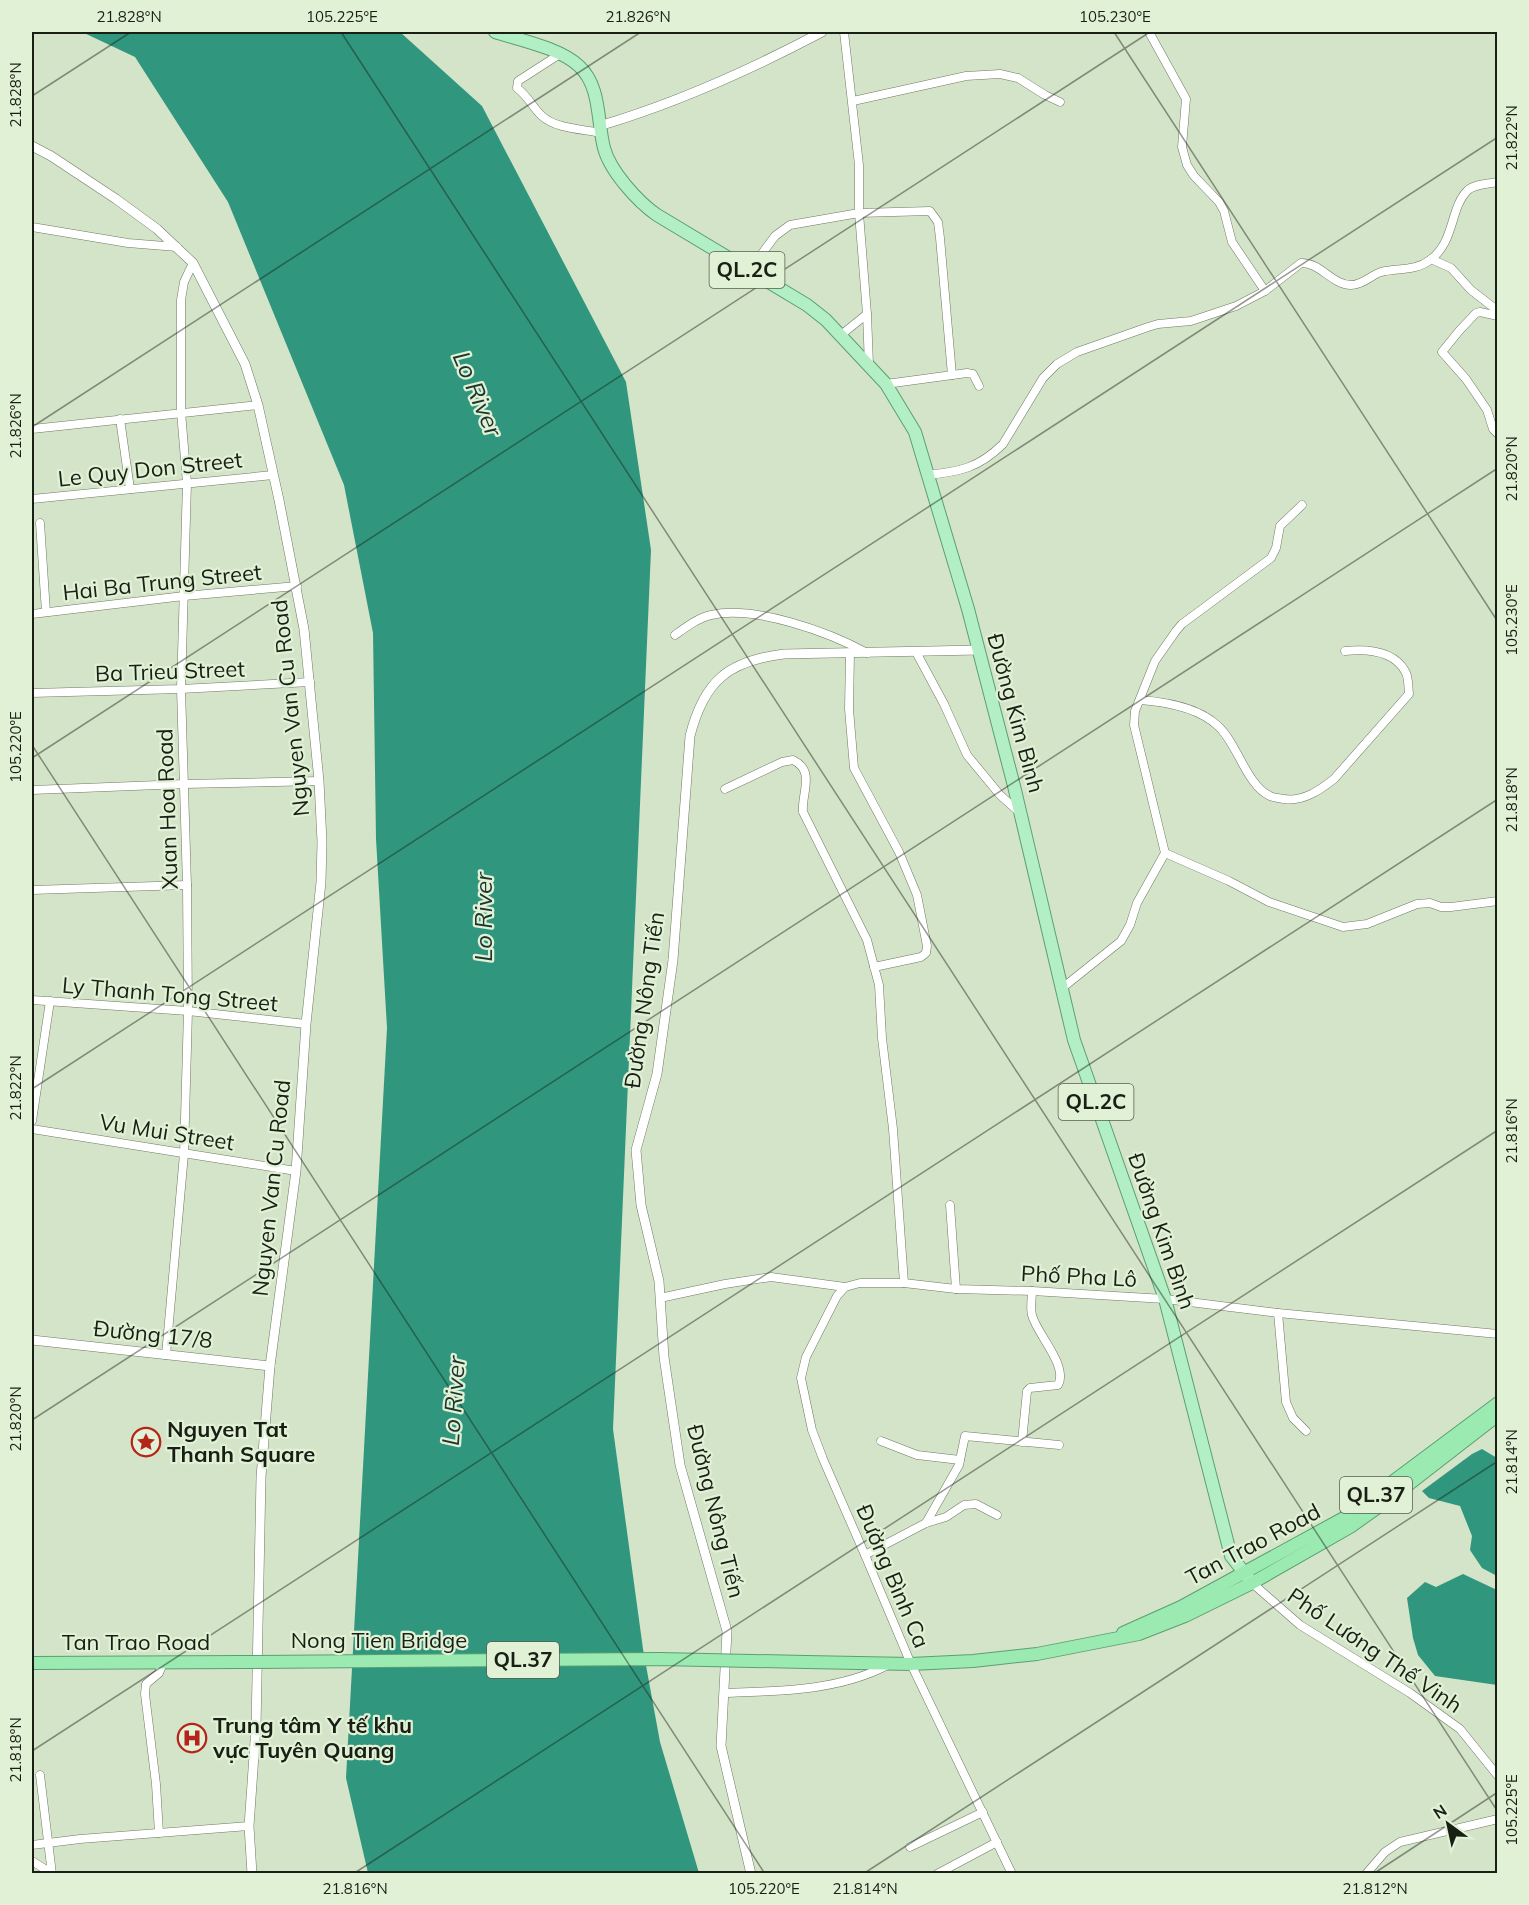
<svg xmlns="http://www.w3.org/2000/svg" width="1529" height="1905" font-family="Mulish,sans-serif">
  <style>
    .water { fill: #30977e }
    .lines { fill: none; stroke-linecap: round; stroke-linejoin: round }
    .minor-casing { stroke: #6c7a62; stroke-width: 9 }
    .tertiary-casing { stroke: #6c7a62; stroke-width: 10 }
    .primary-casing { stroke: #5c9f6f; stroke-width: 14 }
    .trunk-casing { stroke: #5c9f6f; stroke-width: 14 }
    .minor { stroke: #fff; stroke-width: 8 }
    .tertiary { stroke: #fff; stroke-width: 9 }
    .primary { stroke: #b3efc5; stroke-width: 12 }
    .trunk { stroke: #9aeab2; stroke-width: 12 }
    .trunk-bridge-casing { stroke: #5c9f6f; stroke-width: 14; stroke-linecap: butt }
    .trunk-bridge { stroke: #9aeab2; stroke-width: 12 }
    .ticks { fill: none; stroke: #191f15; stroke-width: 1.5; stroke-opacity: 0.45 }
    .labels { text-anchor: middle; stroke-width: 4.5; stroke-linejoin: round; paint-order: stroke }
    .shield { fill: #e1f1d6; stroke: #555e4f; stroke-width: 1.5 }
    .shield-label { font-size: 21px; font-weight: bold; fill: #191f15 }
    .street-label { font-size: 22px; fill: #191f15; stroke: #e1f1d6 }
    .poi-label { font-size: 22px; font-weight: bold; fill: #191f15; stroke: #e1f1d6; text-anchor: start }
    .water-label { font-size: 24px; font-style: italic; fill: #1d332c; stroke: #e1f1d6 }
    .neatline { fill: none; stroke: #191f15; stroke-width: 2 }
    .ticks-label { font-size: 15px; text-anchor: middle; fill: #191f15 }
  </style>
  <rect width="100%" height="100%" fill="#d4e4c9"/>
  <!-- water -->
  <g class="water">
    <path d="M82 32H400L482 106 626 382 651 550 613 1429 643 1649 660 1742 699 1873H368L346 1778 387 1028 376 839 373 633 344 485 228 202 135 57Z"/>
    <path d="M1482 1449 1497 1458V1576L1482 1568 1470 1550 1472 1536 1460 1506 1429 1498 1422 1491 1472 1454Z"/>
    <path d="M1463 1574 1497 1590V1685L1435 1676 1418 1655 1413 1638 1407 1598 1425 1582 1436 1587Z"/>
  </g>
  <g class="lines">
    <!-- minor casing -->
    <g class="minor-casing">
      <g id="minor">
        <path d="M844 32 859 165V213L867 314 869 365"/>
        <path d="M1149 32 1186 99 1182 147 1187 165 1194 176 1219 202 1224 211 1232 242 1265 291"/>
        <path d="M560 54 518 81 517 88C529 97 532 107 542 116 556 129 583 129 601 133"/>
        <path d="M853 101 966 76 1000 74 1018 78 1045 95 1060 102"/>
        <path d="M32 227 128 243 177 247"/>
        <path d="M1431 259 1451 268 1471 290 1498 311"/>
        <path d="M749 271 775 236 790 225 859 213 930 211 938 222 940 238 952 375"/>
        <path d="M1498 316 1480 312 1476 313 1459 331 1442 352 1466 379 1487 410 1493 429 1498 434"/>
        <path d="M841 335 867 314"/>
        <path d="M886 384 967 373 973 374 979 386"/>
        <path d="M120 419 130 489"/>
        <path d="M32 429 258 405"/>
        <path d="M926 475C959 472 979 468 1003 444L1043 378 1057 364 1077 352 1148 327 1158 324 1191 321 1236 306 1265 291 1301 263C1320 262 1332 285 1351 285 1363 285 1371 275 1381 272 1398 268 1416 271 1430 260 1455 242 1450 208 1467 191 1473 184 1488 184 1498 182"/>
        <path d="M32 499 273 475"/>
        <path d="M40 523 46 612"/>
        <path d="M32 614 184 596 297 586"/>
        <path d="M675 635C686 627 698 618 711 615 754 605 829 632 867 653"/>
        <path d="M916 652 944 704 967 755 1000 795 1019 812"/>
        <path d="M850 653 849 709 854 768 899 852 917 895 927 946 926 953 921 957 874 967"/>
        <path d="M32 693 181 689 310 682"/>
        <path d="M1140 700C1166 702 1198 707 1218 726 1237 743 1247 786 1270 796 1274 798 1280 798 1284 799 1303 802 1320 790 1334 779L1409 694C1408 686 1409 677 1405 671 1393 650 1365 649 1345 651"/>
        <path d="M725 789 782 762 793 760C816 771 801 794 803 812L867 940 879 985 882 1038 893 1129 904 1283"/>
        <path d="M32 790 184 784 319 781"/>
        <path d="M1165 853 1229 881 1269 902 1343 927 1367 924 1417 904 1430 903 1441 907H1451L1498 901"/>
        <path d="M32 890 187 885"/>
        <path d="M1061 989 1121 941 1130 925 1137 903 1165 853 1134 725 1135 711 1155 661 1176 631 1182 624 1271 558 1276 548 1280 526 1302 505"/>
        <path d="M32 1000 188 1011 306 1024"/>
        <path d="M32 1121 50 1001"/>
        <path d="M32 1129 296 1171"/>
        <path d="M950 1205 956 1289"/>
        <path d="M845 1287 837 1296 806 1357 801 1378 812 1430 823 1459 865 1555 911 1664 1012 1874"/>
        <path d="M660 1298 725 1284 771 1277 845 1287 860 1283H904L956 1289 1032 1291 1165 1299 1278 1313 1498 1334"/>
        <path d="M1278 1313 1286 1402 1293 1418 1306 1431"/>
        <path d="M166 1355 184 1154 188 1011 187 885 181 689 187 483 181 412V300L184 282 193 263"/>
        <path d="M881 1441 917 1455 960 1460"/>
        <path d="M1022 1442 1027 1391 1030 1388 1058 1385C1069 1366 1036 1333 1032 1315 1030 1308 1032 1298 1032 1291"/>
        <path d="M926 1523 959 1465 965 1436 1059 1445"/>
        <path d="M865 1555 926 1523 946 1517 964 1505 976 1504 997 1515"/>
        <path d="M1252 1583 1300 1625 1410 1693 1460 1729 1498 1776"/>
        <path d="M725 1693C780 1691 838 1691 888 1665"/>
        <path d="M40 1775 52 1874"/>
        <path d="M159 1833 156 1784 145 1694 146 1684 159 1673 163 1663"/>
        <path d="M32 1845 80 1839 249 1826"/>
        <path d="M910 1847 983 1812"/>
        <path d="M32 1861 51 1873"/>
        <path d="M937 1874 997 1842"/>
        <path d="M1366 1874 1385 1852 1400 1842 1498 1819"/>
      </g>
    </g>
    <!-- tertiary casing -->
    <g class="tertiary-casing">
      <g id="tertiary">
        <path d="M599 126C677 103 750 70 822 32"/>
        <path d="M32 146 51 156 116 199 157 229 193 263 245 364 258 405 279 500 304 629 319 781 322 842 321 882 306 1024 296 1171 270 1366 261 1477 256 1727 249 1826 252 1874"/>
        <path d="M32 1340 270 1366"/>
        <path d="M751 1874 721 1746 727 1631 680 1465 664 1357 659 1281 641 1205 636 1150 657 1074 673 960 690 736C704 681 728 661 784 654L979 650"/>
      </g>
    </g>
    <!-- primary casing -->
    <g class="primary-casing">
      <path id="primary" d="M495 32C520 40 560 48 579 66 601 86 597 121 604 148 610 171 638 202 657 215L807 305 826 320 886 384 915 432 968 609 1014 786 1074 1040 1165 1299 1231 1556 1250 1580"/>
    </g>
    <!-- trunk casing -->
    <g class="trunk-casing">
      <g id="trunk">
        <path d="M1123 1633 1181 1607 1344 1518 1498 1403"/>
        <path d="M806 1662 911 1664 973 1661 1037 1654 1139 1634 1185 1616 1252 1583 1350 1527 1391 1498 1498 1415"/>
        <path d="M32 1663 240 1662"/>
      </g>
    </g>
    <!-- minor -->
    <use href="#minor" class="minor"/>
    <!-- tertiary -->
    <use href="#tertiary" class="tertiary"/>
    <!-- primary -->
    <use href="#primary" class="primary"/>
    <!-- trunk -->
    <use href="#trunk" class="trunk"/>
    <!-- trunk-bridge casing -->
    <g class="trunk-bridge-casing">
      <path id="trunk-bridge" d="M240 1662 660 1659 806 1662"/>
    </g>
    <!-- trunk-bridge -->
    <use href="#trunk-bridge" class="trunk-bridge"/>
  </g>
  <!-- ticks -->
  <path class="ticks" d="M341 32 1498 1812M1114 32 1498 622M32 96 131 32M32 427 641 32M32 745 765 1874M32 758 1150 32M32 1089 1498 137M32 1420 1498 468M32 1751 1498 799M353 1874 1498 1130M863 1874 1498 1461M1373 1874 1498 1792"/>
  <!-- icons -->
  <defs>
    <g id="sight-ring" transform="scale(1.5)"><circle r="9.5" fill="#e1f1d6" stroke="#b42519" stroke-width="1.5"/><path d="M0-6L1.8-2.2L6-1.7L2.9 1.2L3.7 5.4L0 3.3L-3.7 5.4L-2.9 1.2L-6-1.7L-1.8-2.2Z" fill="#b42519"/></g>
    <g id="hospital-ring" transform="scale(1.5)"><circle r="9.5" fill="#e1f1d6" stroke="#b42519" stroke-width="1.5"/><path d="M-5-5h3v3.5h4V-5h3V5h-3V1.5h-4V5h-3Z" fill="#b42519"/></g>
  </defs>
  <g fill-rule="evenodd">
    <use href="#sight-ring" x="146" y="1442"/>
    <use href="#hospital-ring" x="192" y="1738"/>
  </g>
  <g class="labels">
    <!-- shield labels -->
    <g class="shield">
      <rect x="709.5" y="252" width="75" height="36" rx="4.5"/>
      <rect x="1058.5" y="1084" width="75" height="36" rx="4.5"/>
      <rect x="1340" y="1477" width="72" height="36" rx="4.5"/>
      <rect x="487" y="1642" width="72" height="36" rx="4.5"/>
    </g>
    <g class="shield-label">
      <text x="747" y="277">QL.2C</text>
      <text x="1096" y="1109">QL.2C</text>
      <text x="1376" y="1502">QL.37</text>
      <text x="523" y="1667">QL.37</text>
    </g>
    <!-- street labels -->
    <g class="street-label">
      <text transform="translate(150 469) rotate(-6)" y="8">Le Quy Don Street</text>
      <text transform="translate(162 582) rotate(-6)" y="8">Hai Ba Trung Street</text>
      <text transform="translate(170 671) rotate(-2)" y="8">Ba Trieu Street</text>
      <text transform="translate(290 708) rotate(-96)" y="8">Nguyen Van Cu Road</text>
      <text transform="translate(1016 713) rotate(75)" y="8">Đường Kim Bình</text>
      <text transform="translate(167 809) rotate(-92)" y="8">Xuan Hoa Road</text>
      <text transform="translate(170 994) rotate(5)" y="8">Ly Thanh Tong Street</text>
      <text transform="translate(644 1000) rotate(-82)" y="8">Đường Nông Tiến</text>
      <text transform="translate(167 1132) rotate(9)" y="8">Vu Mui Street</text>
      <text transform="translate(271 1188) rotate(-84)" y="8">Nguyen Van Cu Road</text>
      <text transform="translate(1162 1231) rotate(71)" y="8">Đường Kim Bình</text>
      <text transform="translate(1079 1276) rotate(3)" y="8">Phố Pha Lô</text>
      <text transform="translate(153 1334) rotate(6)" y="8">Đường 17/8</text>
      <text transform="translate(716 1511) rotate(76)" y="8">Đường Nông Tiến</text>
      <text transform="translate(1253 1544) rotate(-28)" y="8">Tan Trao Road</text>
      <text transform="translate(893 1576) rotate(67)" y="8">Đường Bình Ca</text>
      <text x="379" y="1648">Nong Tien Bridge</text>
      <text x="136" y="1650">Tan Trao Road</text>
      <text transform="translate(1375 1650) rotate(34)" y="8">Phố Lương Thế Vinh</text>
    </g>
    <!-- poi labels -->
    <g class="poi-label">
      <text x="167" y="1437">Nguyen Tat<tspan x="167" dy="25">Thanh Square</tspan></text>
      <text x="213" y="1733">Trung tâm Y tế khu<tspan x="213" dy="25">vực Tuyên Quang</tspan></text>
    </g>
    <!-- water labels -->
    <g class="water-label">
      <text transform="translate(477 394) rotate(67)" y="8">Lo River</text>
      <text transform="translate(484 917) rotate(-90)" y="8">Lo River</text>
      <text transform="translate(454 1401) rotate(-86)" y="8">Lo River</text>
    </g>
  </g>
  <!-- border -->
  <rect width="1529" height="1905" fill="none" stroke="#e1f1d6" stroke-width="66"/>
  <!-- north arrow -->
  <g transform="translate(1448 1824) rotate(327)" stroke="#e1f1d6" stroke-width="4.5" paint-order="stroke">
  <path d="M0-4.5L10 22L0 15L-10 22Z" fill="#191f15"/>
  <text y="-9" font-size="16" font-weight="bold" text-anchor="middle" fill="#191f15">N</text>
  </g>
  <rect x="33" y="33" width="1463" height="1839" class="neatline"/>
  <g class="ticks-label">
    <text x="129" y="22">21.828°N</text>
    <text x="342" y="22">105.225°E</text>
    <text x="638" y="22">21.826°N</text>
    <text x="1115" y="22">105.230°E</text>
    <text transform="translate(16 95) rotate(-90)" y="5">21.828°N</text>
    <text transform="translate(1512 138) rotate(-90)" y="5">21.822°N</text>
    <text transform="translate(16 426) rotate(-90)" y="5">21.826°N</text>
    <text transform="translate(1512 469) rotate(-90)" y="5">21.820°N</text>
    <text transform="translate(1512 620) rotate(-90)" y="5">105.230°E</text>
    <text transform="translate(16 747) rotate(-90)" y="5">105.220°E</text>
    <text transform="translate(1512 800) rotate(-90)" y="5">21.818°N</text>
    <text transform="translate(16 1088) rotate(-90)" y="5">21.822°N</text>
    <text transform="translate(1512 1131) rotate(-90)" y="5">21.816°N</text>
    <text transform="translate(16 1419) rotate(-90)" y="5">21.820°N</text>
    <text transform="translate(1512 1462) rotate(-90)" y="5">21.814°N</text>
    <text transform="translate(16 1750) rotate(-90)" y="5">21.818°N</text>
    <text transform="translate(1512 1810) rotate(-90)" y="5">105.225°E</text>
    <text x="355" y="1894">21.816°N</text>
    <text x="764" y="1894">105.220°E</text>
    <text x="865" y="1894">21.814°N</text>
    <text x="1375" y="1894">21.812°N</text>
  </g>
</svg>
